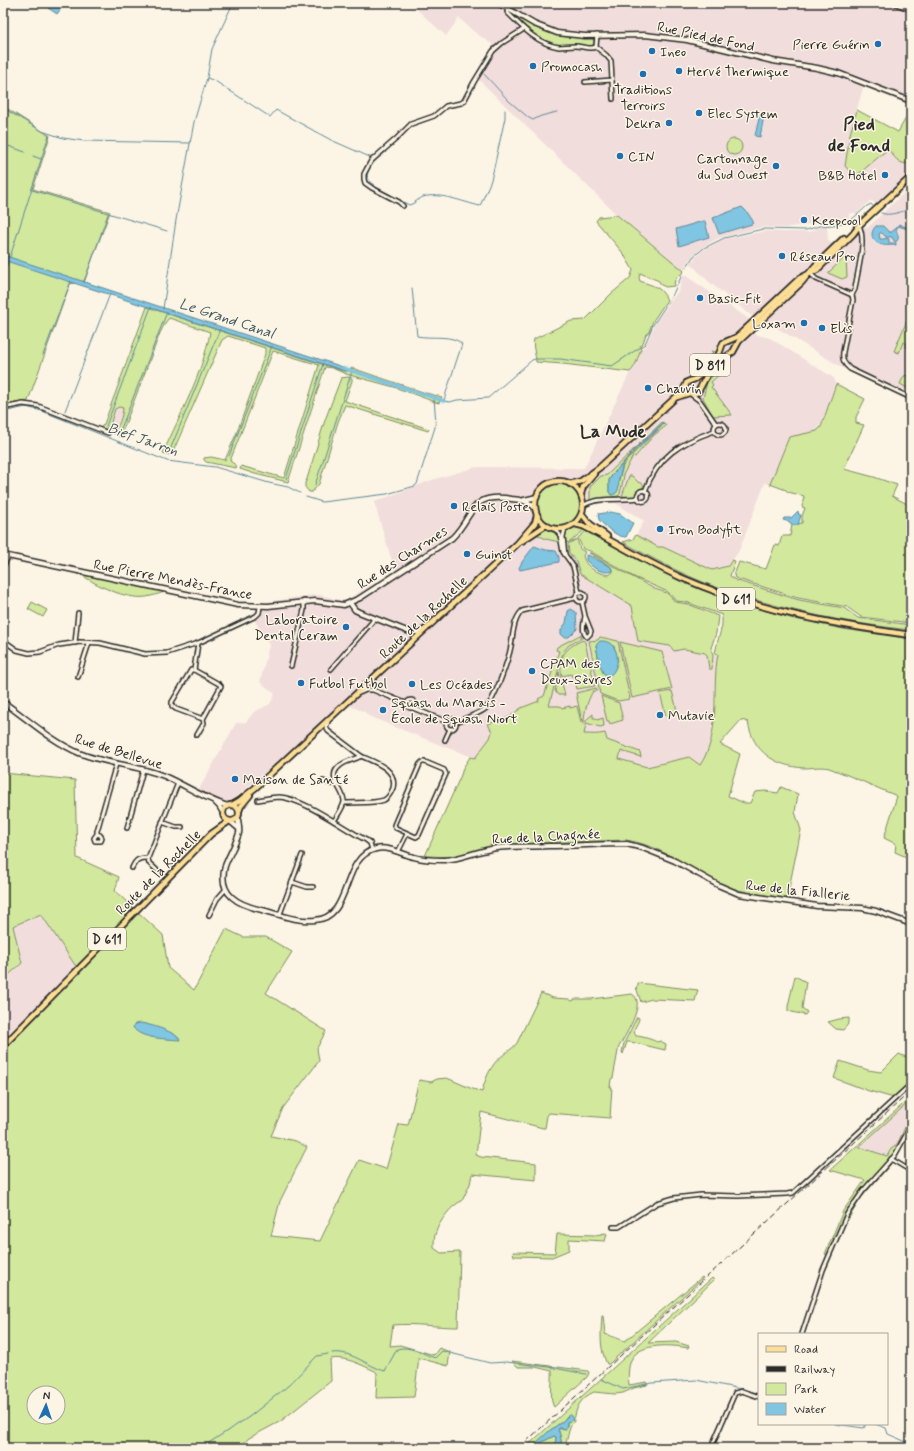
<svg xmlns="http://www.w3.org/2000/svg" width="914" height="1451" font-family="Mynerve,sans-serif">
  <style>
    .built { fill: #f1dedc; fill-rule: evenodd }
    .green { fill: #d2e89d; stroke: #7e8a64; fill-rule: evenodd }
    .water { fill: #80c5e1; stroke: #5e8798 }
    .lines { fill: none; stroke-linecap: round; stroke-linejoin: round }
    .stream { stroke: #5e8798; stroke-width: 1 }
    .canal { stroke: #80c5e1; stroke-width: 3.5 }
    .street-casing { stroke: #2b2b2b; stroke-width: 6 }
    .secondary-casing { stroke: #2b2b2b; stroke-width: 7 }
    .primary-casing { stroke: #2b2b2b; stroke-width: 8 }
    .street { stroke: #fcf5e5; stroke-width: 3 }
    .secondary { stroke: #fcf5e5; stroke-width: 4 }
    .primary { stroke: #fcde96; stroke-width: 4.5 }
    .rail { stroke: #2b2b2b; stroke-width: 1; stroke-dasharray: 6 3; stroke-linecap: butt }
    .poi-dot { fill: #1f6fb2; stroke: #fcf5e5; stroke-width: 1.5 }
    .labels { text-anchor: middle; stroke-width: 3; stroke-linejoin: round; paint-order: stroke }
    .shield { fill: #fcf5e5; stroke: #6a6863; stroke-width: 1 }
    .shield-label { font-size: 13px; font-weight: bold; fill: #2b2b2b }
    .street-label { font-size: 14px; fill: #2b2b2b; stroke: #fcf5e5 }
    .poi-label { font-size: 14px; fill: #2b2b2b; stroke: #fcf5e5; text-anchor: start }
    .water-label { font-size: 15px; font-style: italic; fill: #445962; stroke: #fcf5e5 }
    .district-label { font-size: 18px; font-weight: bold; fill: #2b2b2b; stroke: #fcf5e5 }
  </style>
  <rect width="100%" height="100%" fill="#fcf5e5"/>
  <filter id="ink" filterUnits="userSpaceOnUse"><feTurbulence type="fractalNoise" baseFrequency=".025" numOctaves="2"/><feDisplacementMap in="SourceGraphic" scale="8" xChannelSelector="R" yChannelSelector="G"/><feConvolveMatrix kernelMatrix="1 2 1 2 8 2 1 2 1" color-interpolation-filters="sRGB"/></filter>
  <g filter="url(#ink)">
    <!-- built -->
    <g class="built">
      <path d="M410 3H911V106L864 87 863 88 850 134 845 166 855 177 888 149 901 163H909L911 164V172L876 204 872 201H870L857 213H852L849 215V218L785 228 763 227 719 238 708 244 694 255 687 263 684 271 617 215 475 76 493 45 473 31 459 18 446 36Z"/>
      <path d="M911 186V311L903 330 911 334V400L846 370 767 322 764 326 709 282 690 263 703 250 723 239 766 231 786 232H809L819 227H827L828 239 835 248 861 224 867 228Z"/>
      <path d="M685 275 762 328 754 332V334L770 338 834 378 836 384 819 430 779 462 770 484 765 483 739 551 728 566 712 570 663 547H658L636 535 644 521 615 503 594 504 588 507 582 518 575 527 565 532 568 551 576 561 580 574 633 606 638 641 670 646 674 651 684 649 701 652 707 655 708 661 712 668 713 655 715 653H718L711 742 706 756 700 765 689 757 647 767 619 759 624 746 606 740 605 733 595 735 591 734H584L537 711 539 701 521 708 509 717 494 721 490 738 475 758 445 747 368 716 365 712 342 703 314 731 229 803 198 791 236 723 246 722 254 712 270 704 275 694 260 682 269 645 252 616 260 603 312 595H321L340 600H346L395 571 374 502 432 480 476 467 584 468 630 372 635 367 638 359V355L641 349 645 346 657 320 679 290 682 277ZM728 367 711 382V387L731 415 704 396 706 384 716 372 720 368ZM540 547 546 550 552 551 559 562 523 570 530 551 533 548ZM568 611 577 615V629L571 635 565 637 561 632 566 623Z"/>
      <path d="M115 404 127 409 117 435 105 429Z"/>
      <path d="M41 914 79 971 3 1049V980L22 963 13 926Z"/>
      <path d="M911 1100V1114L903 1134 897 1145 891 1149 887 1156 858 1147Z"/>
    </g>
    <!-- green -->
    <g class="green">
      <path d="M509 12C525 22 542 32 560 36 571 38 581 38 592 38L594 41V44L591 46C585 46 580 44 575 44 568 44 562 46 556 45 537 41 522 25 509 12Z"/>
      <path d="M3 106 50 136 33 189 110 212 84 281 70 284 28 401 3 405Z"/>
      <path d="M911 109V164L909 163C899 166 894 156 888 149L855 177 845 166 850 134 857 110 898 132Z"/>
      <circle cx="734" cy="147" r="8"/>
      <path d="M617 215 684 271 675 280 674 286 666 287 661 285 659 281 640 273 639 278 640 281C653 286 661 286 667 300L653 321 649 332 646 334 643 343 640 346 641 349C637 358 637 365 630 372L563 364 536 362C536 355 532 347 534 339L571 321 585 320 611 294 630 278 633 270 623 253 596 221 599 217Z"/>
      <path d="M846 256 847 277 842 279 828 273Z"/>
      <path d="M147 307 346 372 352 368 426 393 442 397 439 403 435 402 394 387 346 374 332 368 325 367 288 482 255 474 240 469 241 466 284 478 319 365 273 351 230 461 237 466 236 468 206 462 204 460V458L211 457 225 460 237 432 265 354V348L228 336 222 340 172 454 170 455 163 453C180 415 203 373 210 332L169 318 165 323 160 333 121 435 120 437 113 433C119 426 122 418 123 408L119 407 115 409 110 425 105 429 100 428 104 424Z"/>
      <path d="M911 311V350L906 347 907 344 903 342 899 353 894 351Z"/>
      <path d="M711 351 716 352C711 361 704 369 695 375L696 376 690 378 689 376 713 353Z"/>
      <path d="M724 363 728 367 711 382 713 385 711 387 732 415 713 416 703 398 707 382Z"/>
      <path d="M911 373V390L900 384 904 376 910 375Z"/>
      <path d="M348 377 352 378V381L345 401 429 429 428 431 345 405 338 422 319 484 312 492H309L305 487V483L307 479 325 420 341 378Z"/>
      <path d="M836 384 865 399 856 417V423L864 425 844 469 874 477 897 485 892 496 911 506V623L861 617 847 607 798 598 735 578 734 575 739 562 766 569 775 545 779 546 782 536H790L792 525 802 523V516L805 508 802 507 804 496 788 492 786 490 770 484 789 437 817 431 821 427Z"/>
      <path d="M662 422 664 423 666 426 653 436 635 457 633 456 623 475 624 476 620 494 618 496 590 501V487L601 476 607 475ZM663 423 664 424 628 459 623 466 619 480 609 492V480L613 474 639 445Z"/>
      <path d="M629 476H632L639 483 640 482 644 485 642 488 636 492 635 497 622 496Z"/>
      <circle cx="559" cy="505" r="22"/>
      <path d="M575 527 584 530 570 542 566 543 565 532Z"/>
      <path d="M546 529C554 532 558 533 559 542L546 539 536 534Z"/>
      <path d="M586 531 652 566 682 580 734 601 790 618 843 629 911 639V859L895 852 896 844 884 838 897 796C874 787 852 776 829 768 821 766 812 768 804 768 775 766 753 752 748 722L741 720 720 744 740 754 728 796 744 803H750L755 792 765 791 778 793 781 787 798 794 795 812 801 830 787 898C761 895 736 892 712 880 684 865 659 845 626 840L507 844 493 846 454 857 425 856 461 775 463 768 470 757 475 758 490 738 492 732 488 724 509 717 521 708 539 701 538 699 544 696 559 651 556 650 557 647 580 635 582 638 569 645 563 652 549 706H560L562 708 570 706V708L577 706 581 722 586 725 584 734C592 734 597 735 605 733L607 740 640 752 641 757 621 751 619 759 647 767 689 757 700 765C722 733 711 690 718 654L715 653C717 643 720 634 722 625 722 622 722 619 722 615L686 602 676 601 668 592 634 577 590 551 583 549 578 538Z"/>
      <path d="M636 535 658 547H663L712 570 728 566 732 560 735 561 730 576 735 580 799 600 844 608 858 618 911 625V630C844 623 777 609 713 586 681 574 652 558 623 542L633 539Z"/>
      <path d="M577 539 580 549 585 552 583 556C586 568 597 573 609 575L613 572 611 567 589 553H591L625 573 655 589 667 593 671 597 675 602 688 604 718 616 716 633 711 648 713 655 712 669H709L707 655 705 653 684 649 674 651 670 646 638 641 632 606 580 574 576 561 569 553 568 544Z"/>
      <path d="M80 574 164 592C159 594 152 596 146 597 126 600 96 585 80 574Z"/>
      <path d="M32 602 47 610 43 617 28 609Z"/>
      <path d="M600 637 618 641 630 699 618 701 600 694 589 641 598 640ZM596 645 614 646 618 661 599 662Z"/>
      <path d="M583 640 585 642 595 686 577 689 574 677H572L571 674 562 676C557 657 566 647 583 640Z"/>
      <path d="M620 642 662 652 672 689 632 698Z"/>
      <path d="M559 672 565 695H558L555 691Z"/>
      <path d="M596 688 597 691H593C588 700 584 711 584 722L581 717 576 693Z"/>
      <path d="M672 691 678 714 666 716 660 693Z"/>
      <path d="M601 696 619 703 623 720 610 724 609 721H607Z"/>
      <path d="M593 714V718H596L597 720 603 718 604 726 600 727 586 723V720Z"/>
      <path d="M3 773 75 780 77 858 119 877 115 891 163 935 168 968 194 990 226 929 243 937H266L292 952 266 993 326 1031 317 1048 319 1061 283 1108 271 1136 296 1141 307 1147 280 1201 271 1236 320 1241 359 1160 386 1169 399 1124 408 1125 419 1080 431 1082 437 1079 447 1078 470 1088 482 1092C485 1079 491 1064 502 1056 507 1051 513 1049 517 1043L541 993 553 998 569 999 572 1001 576 999H591L632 994C648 1002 623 1038 618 1049V1051L613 1078 611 1079 610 1087H612L610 1118 549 1113 547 1116 545 1128H543L481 1112 476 1155 481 1157 536 1163V1180L472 1174 470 1184 462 1201C452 1204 439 1222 436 1232 434 1236 434 1243 434 1248L441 1253 460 1252 458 1327C436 1327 415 1323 393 1325L390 1346 400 1345 434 1355 439 1348 450 1352 448 1366 419 1358 414 1397 376 1398 377 1373 375 1371C361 1365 346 1356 330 1359L331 1381 281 1421 249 1438 238 1448H3V1049L79 971 41 914 13 926 22 963 3 980ZM34 1393H58V1417H34Z"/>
      <path d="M795 976 806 982 802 1008 807 1012 805 1015 788 1011V1006Z"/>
      <path d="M638 983 698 990 695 1001 652 999 641 1002 636 987 638 986Z"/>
      <path d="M637 1017 639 1018C639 1024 631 1029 636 1036 641 1036 654 1040 657 1042L660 1041 666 1044 665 1050 631 1042H627L623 1054 622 1052 624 1043Z"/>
      <path d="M849 1018V1023L843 1030 836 1029 828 1022 839 1019Z"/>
      <path d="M899 1054 911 1059V1082L894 1098 869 1091 834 1078 840 1061 868 1070 881 1072Z"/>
      <path d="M911 1097V1100L859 1147 887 1156 891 1149 897 1145 911 1114C911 1130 899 1149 888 1160L891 1164 861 1198 846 1223 842 1222 828 1255 825 1254 843 1211 865 1180 830 1170Z"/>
      <path d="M605 1233 607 1234 605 1241 569 1239V1250L552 1257 514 1256 513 1252 555 1253 557 1234 596 1235Z"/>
      <path d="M702 1277 703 1278 609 1364H607C599 1348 601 1332 602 1315H603L605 1334 625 1341Z"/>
      <path d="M712 1278 714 1280 648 1343 676 1342 689 1346 688 1348C673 1345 639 1342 631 1360 628 1367 628 1377 629 1385L647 1382V1385L634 1388 623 1393 615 1394 594 1392C580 1398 576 1408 574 1421 567 1429 569 1440 563 1448H543L535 1444 531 1448H525ZM567 1416 573 1419 567 1422V1427L563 1430 559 1428C558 1432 562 1442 562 1447L556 1442V1437L554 1436 538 1444 549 1431 563 1421Z"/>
      <path d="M512 1361 588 1371 589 1373 587 1377 554 1407C549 1400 553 1381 552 1371L535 1367H518Z"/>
    </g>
    <!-- water -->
    <g class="water">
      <path d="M51 3H59L63 6 57 14 48 8Z"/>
      <path d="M760 114 764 115V116L760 137 755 136Z"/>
      <path d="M742 207 747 212 753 221 752 224 719 234 713 218Z"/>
      <path d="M703 221H705L709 237 679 246 676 229Z"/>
      <path d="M899 224 903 226 911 228V230L898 226 896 230C898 235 900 238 896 242L894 241 892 237H886L882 233H880L879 234 880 239H884L886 238 889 239V243H896V245C891 245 888 246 883 245 873 243 868 234 876 226H883L889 232H892Z"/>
      <path d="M3 255 346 368 345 371 3 260Z"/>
      <path d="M663 423 664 424C655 432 626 457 622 466 622 469 620 475 619 478 618 485 621 494 611 495L609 492V480L613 474 639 445Z"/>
      <path d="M798 511 799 515H801L798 525H792L790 522 783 520 784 518H791Z"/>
      <path d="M611 512 620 514 633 523 626 537C616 537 606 527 599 520L598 514Z"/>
      <path d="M534 546 546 550 556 551 559 557V562L520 570 519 568 522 562Z"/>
      <path d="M586 555H588L611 567 612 571C603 575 591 567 586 560Z"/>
      <path d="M571 609 576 612 577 629 569 637H564L561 634V630L566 623 568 611Z"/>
      <path d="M600 641C619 639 623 667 609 676L603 673 599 662 596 645Z"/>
      <path d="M140 1023C149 1024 177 1032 180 1040 168 1039 139 1039 133 1027L135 1024Z"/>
      <path d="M570 1414 573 1420 567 1422 566 1429 559 1428 558 1430 560 1434 562 1447H555L556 1437 554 1436 538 1444 537 1442 549 1431 563 1421Z"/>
    </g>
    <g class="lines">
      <!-- stream -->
      <g class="stream">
        <path d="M484 74 509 101 529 118 533 120 541 116 557 112"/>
        <path d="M207 78 215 81 270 117 276 110 331 140 372 158"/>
        <path d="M3 108 42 131 63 138 84 141 190 143"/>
        <path d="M3 144 25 152"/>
        <path d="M386 152C378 158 364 169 368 180L376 187 409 205C415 204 418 198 423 197 441 192 462 202 480 206L491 180 493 172 505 118V110"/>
        <path d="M33 156 41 159"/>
        <path d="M32 190 167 231"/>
        <path d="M881 213C889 217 902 211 911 209"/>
        <path d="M10 257 49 135"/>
        <path d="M686 268 693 257 704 248 724 238 763 229 806 230 819 226 833 225 850 221 867 206 871 204 873 206"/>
        <path d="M3 278 8 262"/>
        <path d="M84 283 108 214"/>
        <path d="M412 288 417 336C430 339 453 334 462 344L446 393 444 401 450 402 457 400 488 398 532 360 535 359H560L612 366 645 344 653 325 672 296 682 275"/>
        <path d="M163 309 176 220 194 122 207 78 212 49 233 3"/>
        <path d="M43 355 71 281"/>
        <path d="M65 411 110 294"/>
        <path d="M3 412 26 407 42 411 167 461 215 467 269 483 288 487 300 493"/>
        <path d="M106 426 151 307"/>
        <path d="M120 431 167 312"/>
        <path d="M170 450 220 329"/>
        <path d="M229 456 272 346"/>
        <path d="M286 479 323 364"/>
        <path d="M315 485 321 467 352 371"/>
        <path d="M306 497 322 502 387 494 415 486 417 484 436 424 434 398"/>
        <path d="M332 1353C351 1350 367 1366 385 1371L397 1349C409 1345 424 1354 435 1358L442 1351 490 1363 506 1362 549 1367 586 1374"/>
        <path d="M601 1379 623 1389 652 1383 696 1380 741 1389"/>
        <path d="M744 1390 759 1394"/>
        <path d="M835 1424 864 1428 866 1424"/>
        <path d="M875 1424 886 1428 888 1434 911 1444"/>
        <path d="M201 1448 249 1417 289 1385 317 1356 328 1354"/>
      </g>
      <!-- canal -->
      <path class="canal" d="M343 368 444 401"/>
      <!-- street casing -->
      <g class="street-casing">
        <g id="street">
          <path d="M894 3 911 10"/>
          <path d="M508 9 507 12C522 27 537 44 559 47 564 47 569 46 575 46 582 46 589 50 596 47"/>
          <path d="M597 35 596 47 606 55 611 61 613 99"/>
          <path d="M585 82 612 80"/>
          <path d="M403 206 399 202 372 188 365 183 364 179V174L371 161 396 139 411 124 434 116 446 106 461 103 464 101 474 82 493 51 502 43 524 29"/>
          <path d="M859 226C867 240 857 273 855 289L852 295 853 300 843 352C842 360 844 364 850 369L911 398"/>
          <path d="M810 273 816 279 852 295"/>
          <path d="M692 395 700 401 716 424"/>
          <path d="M3 408 23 404 38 406 108 433"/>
          <circle cx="720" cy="429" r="6"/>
          <circle cx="643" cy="496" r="5.5"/>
          <path d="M645 491C658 456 680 443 714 431"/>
          <path d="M583 506C596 496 622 501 638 498"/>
          <path d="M565 528 563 537 565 555"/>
          <path d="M555 529 560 535 563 552 573 566 579 592"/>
          <path d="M3 567 8 557"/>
          <circle cx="581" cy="597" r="5"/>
          <path d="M582 602 585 616 591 631 590 634 587 637C581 632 584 623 585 616"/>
          <path d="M3 640 17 650 29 653 40 652 59 645 80 642 100 643 145 654 167 653 198 643 256 616 259 613 260 607"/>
          <path d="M75 643 78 613"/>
          <path d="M291 666 304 610V601"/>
          <path d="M331 669 372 622 374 618"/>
          <path d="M191 670H194L219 684 221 686 203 719 176 709 172 706V702Z"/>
          <path d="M194 670 198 643"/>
          <path d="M78 677 89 643"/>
          <path d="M357 694 366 690H373L408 704"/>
          <circle cx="411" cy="704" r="4"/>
          <path d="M413 708 447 722"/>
          <circle cx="451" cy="724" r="5"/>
          <path d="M328 722 326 727 328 731 361 756"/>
          <path d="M456 722C465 718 477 715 485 709 494 702 509 658 511 646 513 635 513 620 522 611L575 598"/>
          <path d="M197 735 204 723 203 719"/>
          <path d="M445 740 450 729"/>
          <path d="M422 762H425L444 770 446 774 419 835 416 837 396 828 394 825 420 764Z"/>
          <path d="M323 781 331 784 335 783"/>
          <path d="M258 800C265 799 272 797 279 797 303 798 344 829 366 840L370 843 372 850"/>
          <path d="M334 821C337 816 343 808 344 802 345 790 324 777 341 765 347 760 355 760 361 756 374 762 398 769 393 788 391 793 388 798 384 800 374 804 355 802 344 803"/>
          <path d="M162 822 176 827H182"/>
          <path d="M127 828 143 770"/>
          <path d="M97 834 100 835 102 838 101 841H95L94 838 97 834V831L116 764"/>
          <path d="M398 852 407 834"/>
          <path d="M132 868C136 859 139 858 148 858"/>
          <path d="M160 873 149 863 148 858 178 783"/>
          <path d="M292 882 307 887H313"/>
          <path d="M280 914 302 855"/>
          <path d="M209 915 217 899 226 889"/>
          <path d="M891 1159 911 1171"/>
          <path d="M613 1227H619L657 1203 674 1198 701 1195 738 1196 787 1194 793 1193 911 1084"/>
          <path d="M802 1334 823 1270 847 1214 863 1191 895 1155 911 1126"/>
          <path d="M711 1448 735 1393 742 1391 759 1397"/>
        </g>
      </g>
      <!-- secondary casing -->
      <g class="secondary-casing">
        <g id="secondary">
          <path d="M498 3 534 24 557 33 585 36 645 35 687 40 773 61 817 68 838 73 911 101"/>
          <path d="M524 500 537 497"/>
          <path d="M3 555 238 605 268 606 315 601 344 605 360 598 452 538C475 516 468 492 512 499 521 500 529 501 535 508"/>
          <path d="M350 603 355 610 359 612 407 631 418 632 426 629"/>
          <path d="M3 702C28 719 51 741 79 753 106 764 137 765 164 776 185 785 205 799 228 806"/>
          <path d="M215 802 219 806 222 811"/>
          <path d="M238 818C238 823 240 828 239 833 236 844 229 855 225 866 217 895 239 905 262 910 278 914 298 922 315 920 353 918 340 857 376 849 389 846 401 854 414 857 423 860 434 860 444 860 462 859 479 850 497 848 513 846 531 847 548 846 574 846 600 844 627 844L643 848 675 861 718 885 739 894 817 906 862 908 876 911 911 924"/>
          <path d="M231 822 238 828"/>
        </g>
      </g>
      <!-- primary casing -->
      <g class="primary-casing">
        <g id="primary">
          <path d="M857 227 911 177"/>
          <path d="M677 397 689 393 694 394 698 392 707 375 721 360 733 352 739 341 802 282 815 266 844 238"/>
          <circle cx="559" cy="505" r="24"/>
          <path d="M570 484 581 481 599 468 674 399 684 389 687 382 695 379 705 371 719 354 723 343 737 337 800 278 817 270 853 234 859 226"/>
          <path d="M581 494 583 487 594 474"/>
          <path d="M582 514 590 524 607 536"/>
          <path d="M575 524 583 526C616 543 648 563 682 578 758 611 830 624 911 635"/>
          <path d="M522 541 546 525"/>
          <circle cx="231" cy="813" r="8"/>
          <path d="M232 805 239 801 255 788 517 544 535 523 537 515"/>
          <path d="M239 811 241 806 250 795"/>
          <path d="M3 1046 211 834 228 822"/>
        </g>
      </g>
      <!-- street -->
      <use href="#street" class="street"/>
      <!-- secondary -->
      <use href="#secondary" class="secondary"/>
      <!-- primary -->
      <use href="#primary" class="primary"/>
      <!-- rail -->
      <path class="rail" d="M519 1448 911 1091"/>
    </g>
  </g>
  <!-- markers -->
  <g class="poi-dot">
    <circle cx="878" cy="44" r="4"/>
    <circle cx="652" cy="51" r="4"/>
    <circle cx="533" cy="66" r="4"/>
    <circle cx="679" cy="71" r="4"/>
    <circle cx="643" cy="74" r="4"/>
    <circle cx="699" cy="113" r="4"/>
    <circle cx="669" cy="123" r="4"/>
    <circle cx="620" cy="156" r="4"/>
    <circle cx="776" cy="166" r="4"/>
    <circle cx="885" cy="175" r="4"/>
    <circle cx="804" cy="220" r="4"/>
    <circle cx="782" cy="256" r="4"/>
    <circle cx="700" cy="298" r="4"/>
    <circle cx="804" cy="323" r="4"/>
    <circle cx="822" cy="328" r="4"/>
    <circle cx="648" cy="388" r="4"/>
    <circle cx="454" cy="506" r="4"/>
    <circle cx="660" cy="529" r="4"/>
    <circle cx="467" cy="554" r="4"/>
    <circle cx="346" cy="627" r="4"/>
    <circle cx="532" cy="671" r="4"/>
    <circle cx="301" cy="683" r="4"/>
    <circle cx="412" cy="684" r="4"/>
    <circle cx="383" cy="710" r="4"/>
    <circle cx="660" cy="715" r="4"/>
    <circle cx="235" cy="779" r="4"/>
  </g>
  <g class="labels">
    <!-- shield labels -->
    <g class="shield">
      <rect x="690" y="354" width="40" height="22" rx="3"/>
      <rect x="717" y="588" width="38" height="22" rx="3"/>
      <rect x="88" y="928" width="38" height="22" rx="3"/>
    </g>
    <g class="shield-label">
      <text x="710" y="370">D 811</text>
      <text x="736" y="604">D 611</text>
      <text x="107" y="944">D 611</text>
    </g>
    <!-- street labels -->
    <g class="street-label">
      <text transform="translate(706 36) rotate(12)" y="5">Rue Pied de Fond</text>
      <text transform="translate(402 557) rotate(-33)" y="5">Rue des Charmes</text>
      <text transform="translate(173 579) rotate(11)" y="5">Rue Pierre Mendès-France</text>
      <text transform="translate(423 617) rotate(-43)" y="5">Route de la Rochelle</text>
      <text transform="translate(119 751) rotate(17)" y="5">Rue de Bellevue</text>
      <text transform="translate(546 836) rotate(-3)" y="5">Rue de la Chagnée</text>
      <text transform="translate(158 872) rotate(-45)" y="5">Route de la Rochelle</text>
      <text transform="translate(798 890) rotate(6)" y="5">Rue de la Fiallerie</text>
    </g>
    <!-- poi labels -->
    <g class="poi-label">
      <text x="870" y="49" text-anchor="end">Pierre Guérin</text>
      <text x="660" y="56">Ineo</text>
      <text x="541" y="71">Promocash</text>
      <text x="687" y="76">Hervé Thermique</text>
      <text x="643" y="94" text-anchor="middle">Traditions<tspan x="643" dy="16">Terroirs</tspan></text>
      <text x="707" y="118">Elec System</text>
      <text x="661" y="128" text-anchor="end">Dekra</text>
      <text x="628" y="161">CIN</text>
      <text x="768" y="163" text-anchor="end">Cartonnage<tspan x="768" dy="16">du Sud Ouest</tspan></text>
      <text x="877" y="180" text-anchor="end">B&amp;B Hotel</text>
      <text x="812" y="225">Keepcool</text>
      <text x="790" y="261">Réseau Pro</text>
      <text x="708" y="303">Basic-Fit</text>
      <text x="796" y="328" text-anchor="end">Loxam</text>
      <text x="830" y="333">Elis</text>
      <text x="656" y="393">Chauvin</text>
      <text x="462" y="511">Relais Poste</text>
      <text x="668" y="534">Iron Bodyfit</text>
      <text x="475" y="559">Guinot</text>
      <text x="338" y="624" text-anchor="end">Laboratoire<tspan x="338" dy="16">Dental Ceram</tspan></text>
      <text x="540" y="668">CPAM des<tspan x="540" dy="16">Deux-Sèvres</tspan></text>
      <text x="309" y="688">Futbol Futbol</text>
      <text x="420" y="689">Les Océades</text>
      <text x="391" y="707">Squash du Marais -<tspan x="391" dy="16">École de Squash Niort</tspan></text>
      <text x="668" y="720">Mutavie</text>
      <text x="243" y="784">Maison de Santé</text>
    </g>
    <!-- water labels -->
    <g class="water-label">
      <text transform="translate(227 318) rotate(18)" y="5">Le Grand Canal</text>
      <text transform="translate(143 439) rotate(19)" y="5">Bief Jarron</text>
    </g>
    <!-- district labels -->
    <g class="district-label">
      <text x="859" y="130">Pied<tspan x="859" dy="21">de Fond</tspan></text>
      <text x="613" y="437">La Mude</text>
    </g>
  </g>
  <!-- margin -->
  <rect width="914" height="1451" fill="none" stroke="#fcf5e5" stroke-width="16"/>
  <rect x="8" y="8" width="898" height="1435" fill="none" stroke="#2b2b2b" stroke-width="1.5" filter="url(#ink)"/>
  <!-- legend -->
  <rect x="758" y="1333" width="130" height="92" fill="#fcf5e5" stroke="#a8a49b"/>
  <rect x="766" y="1346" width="20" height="6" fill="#fcde96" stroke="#a8a49b"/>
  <text x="794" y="1353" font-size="12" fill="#2b2b2b">Road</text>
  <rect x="766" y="1366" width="20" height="6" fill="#2b2b2b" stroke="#a8a49b"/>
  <text x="794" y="1373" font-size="12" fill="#2b2b2b">Railway</text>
  <rect x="766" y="1383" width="20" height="12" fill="#d2e89d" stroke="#a8a49b"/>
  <text x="794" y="1393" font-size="12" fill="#2b2b2b">Park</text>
  <rect x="766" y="1403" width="20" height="12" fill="#80c5e1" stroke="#a8a49b"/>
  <text x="794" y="1413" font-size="12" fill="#2b2b2b">Water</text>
  <!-- north arrow -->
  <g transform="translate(46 1405) rotate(3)"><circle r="19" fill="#fcf5e5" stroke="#a8a49b"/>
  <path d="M0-3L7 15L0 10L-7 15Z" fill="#1f6fb2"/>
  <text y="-6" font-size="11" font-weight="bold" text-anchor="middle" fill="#2b2b2b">N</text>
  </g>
</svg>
